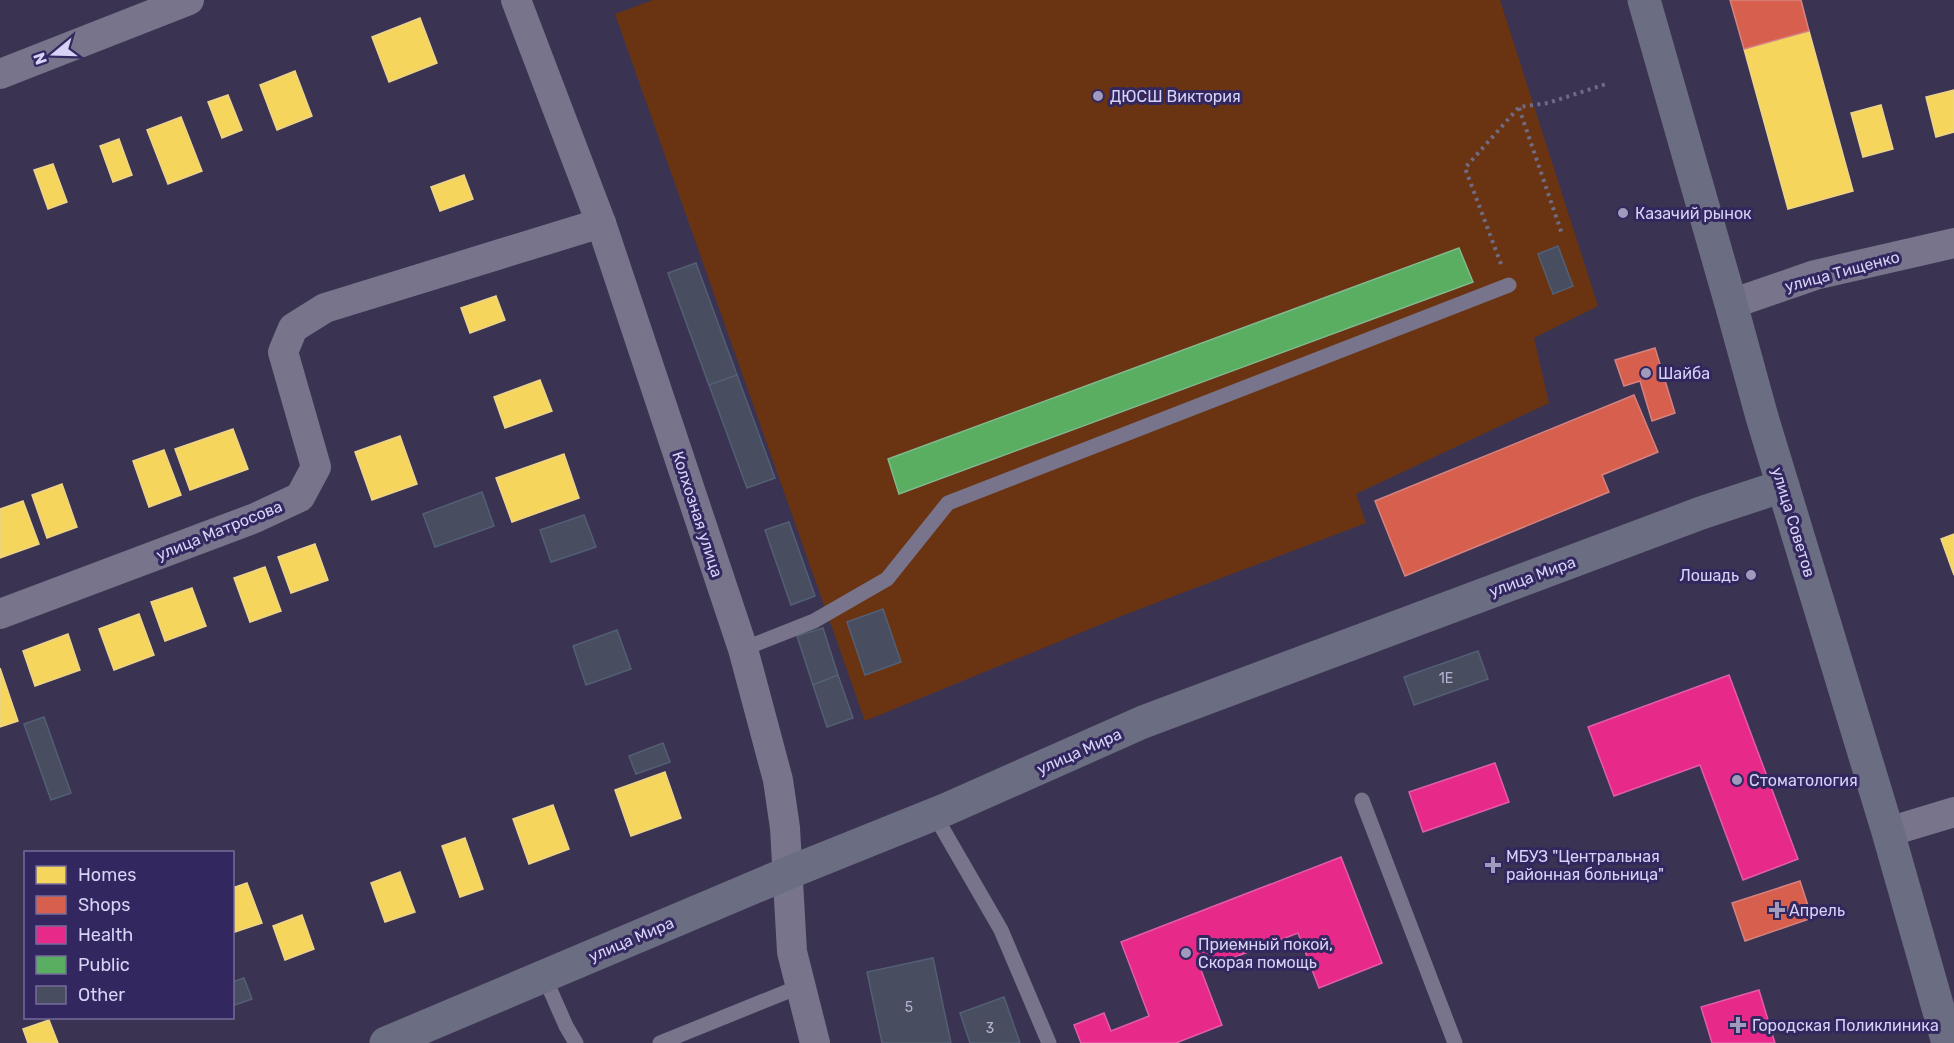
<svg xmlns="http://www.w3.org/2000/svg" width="1954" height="1043" font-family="Rubik,sans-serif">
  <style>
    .green { fill: #6a3413 }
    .homes { fill: #f6d55c; stroke: #edd48a; stroke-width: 1.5 }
    .shops { fill: #d6604d; stroke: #d68280; stroke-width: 1.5 }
    .health { fill: #e7298a; stroke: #e25caa; stroke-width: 1.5 }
    .public { fill: #5aae61; stroke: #80b98e; stroke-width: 1.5 }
    .building { fill: #484d60; stroke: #525f74; stroke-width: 1.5 }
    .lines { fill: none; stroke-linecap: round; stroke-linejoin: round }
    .path { stroke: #706b82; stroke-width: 4; stroke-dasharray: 3 4.5; stroke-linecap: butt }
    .lane { stroke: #77748b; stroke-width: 15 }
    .street { stroke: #77748b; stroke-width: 30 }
    .secondary { stroke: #6b6d82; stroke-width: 33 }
    .poi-dot { fill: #a09bbd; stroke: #33275f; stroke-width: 2 }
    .labels { text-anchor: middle; stroke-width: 6; stroke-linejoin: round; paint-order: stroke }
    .number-label { font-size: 14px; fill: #b3b2d0 }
    .poi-label { font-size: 16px; fill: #d7d3f6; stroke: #33275f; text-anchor: start }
    .street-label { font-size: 16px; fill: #d7d3f6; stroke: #33275f }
  </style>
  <rect width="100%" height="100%" fill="#3a3452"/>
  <!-- green -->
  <path class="green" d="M653 0H1500L1598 306 1534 338 1549 403 1356 494 1366 523 1119 617 865 721 615 14Z"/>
  <!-- homes -->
  <g class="homes">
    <path d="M420 18 437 63 389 82 372 37Z"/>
    <path d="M1809 31 1853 191 1788 209 1744 49Z"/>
    <path d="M295 71 312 116 277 130 260 85Z"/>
    <path d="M1954 90V132L1936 137 1926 97Z"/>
    <path d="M228 95 242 130 222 138 208 102Z"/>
    <path d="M1881 105 1893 149 1863 157 1851 113Z"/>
    <path d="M181 117 202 171 168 184 147 130Z"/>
    <path d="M119 139 132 175 113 182 100 146Z"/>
    <path d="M53 164 67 202 48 209 34 170Z"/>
    <path d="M464 175 473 199 440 211 431 187Z"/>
    <path d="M496 296 505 320 470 333 461 308Z"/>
    <path d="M540 380 552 411 505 428 494 397Z"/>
    <path d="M233 429 248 469 190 490 175 449Z"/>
    <path d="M400 436 417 484 372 500 355 452Z"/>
    <path d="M164 450 181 495 149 507 133 461Z"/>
    <path d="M564 454 579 498 512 522 496 478Z"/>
    <path d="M62 484 77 527 47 538 32 495Z"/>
    <path d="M23 501 39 544 0 558V509Z"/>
    <path d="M1954 534V575L1941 539Z"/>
    <path d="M315 544 328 580 291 593 278 557Z"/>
    <path d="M265 567 281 611 250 622 234 578Z"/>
    <path d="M192 588 206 626 165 641 151 602Z"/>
    <path d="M139 614 154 655 114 670 99 629Z"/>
    <path d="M68 634 80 670 35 686 23 651Z"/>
    <path d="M0 668 18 721 0 727Z"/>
    <path d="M665 772 681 818 631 836 615 790Z"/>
    <path d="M553 805 569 849 529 864 513 819Z"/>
    <path d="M465 838 483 889 460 897 442 846Z"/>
    <path d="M400 872 415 912 385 922 371 883Z"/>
    <path d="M247 883 262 923 232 933V888Z"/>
    <path d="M302 915 314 949 285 960 273 926Z"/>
    <path d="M49 1020 58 1043H28L23 1029Z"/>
  </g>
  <!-- shops -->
  <g class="shops">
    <path d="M1730 0H1801L1809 31 1744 49Z"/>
    <path d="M1655 348 1675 413 1652 421 1640 381 1624 386 1615 360Z"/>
    <path d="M1634 395 1658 452 1602 475 1609 492 1405 576 1375 501Z"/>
    <path d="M1800 881 1812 918 1745 941 1732 903Z"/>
  </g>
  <!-- health -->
  <g class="health">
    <path d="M1729 675 1798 859 1743 880 1700 765 1614 796 1588 727Z"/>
    <path d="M1495 763 1509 802 1423 832 1409 792Z"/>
    <path d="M1341 857 1382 963 1319 988 1298 933 1201 970 1222 1025 1176 1043H1081L1074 1025 1104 1013 1111 1031 1149 1016 1121 942Z"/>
    <path d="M1759 990 1775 1043H1712L1701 1007Z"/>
  </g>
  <!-- public -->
  <path class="public" d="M1459 248 1473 282 899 494 888 459Z"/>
  <!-- building -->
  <g class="building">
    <path d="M1558 246 1573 286 1553 294 1538 254Z"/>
    <path d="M696 263 737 375 709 385 668 273Z"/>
    <path d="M737 375 775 478 747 488 709 385Z"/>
    <path d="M482 492 494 526 435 547 423 514Z"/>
    <path d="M584 515 596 547 551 562 540 530Z"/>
    <path d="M789 522 815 596 791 605 765 530Z"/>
    <path d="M883 609 901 662 865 675 847 622Z"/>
    <path d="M823 628 838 675 813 685 797 636Z"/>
    <path d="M617 630 631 669 586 685 573 646Z"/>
    <path d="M1478 651 1488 679 1414 705 1404 677Z"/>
    <path d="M838 675 853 718 827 727 813 685Z"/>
    <path d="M44 717 71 793 51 800 24 724Z"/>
    <path d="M663 743 670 762 636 774 629 756Z"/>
    <path d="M933 958 951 1043H882L867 972Z"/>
    <path d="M244 978 252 999 232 1006V982Z"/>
    <path d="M1004 997 1020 1043H970L960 1013Z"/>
  </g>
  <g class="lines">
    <!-- path -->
    <g class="path">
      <path d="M1519 108 1562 234"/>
      <path d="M1501 264 1465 168 1519 107 1548 103 1609 83"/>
    </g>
    <!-- lane -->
    <g class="lane">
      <path d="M743 649 814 621 887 579 948 503 1509 285"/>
      <path d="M1362 800 1455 1043"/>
      <path d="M934 814 1001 930 1049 1043"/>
      <path d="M544 976 566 1026 576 1043"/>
      <path d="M660 1043 801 986"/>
    </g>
    <!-- street -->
    <g class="street">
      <path d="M516 0 601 223 743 649 778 780 785 828 792 952 815 1043"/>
      <path d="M0 74 189 0"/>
      <path d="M1731 304 1815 275 1954 243"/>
      <path d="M0 614 255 518 300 497 316 467 283 352 293 328 325 308 601 223"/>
      <path d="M1888 832 1954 812"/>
    </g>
    <!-- secondary -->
    <g class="secondary">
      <path d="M1644 0 1731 304 1762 417 1888 832 1948 1043"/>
      <path d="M386 1043 788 873 947 809 1143 722 1701 513 1783 486"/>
    </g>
  </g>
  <!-- markers -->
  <g class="poi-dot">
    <circle cx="1098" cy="96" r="6"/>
    <circle cx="1623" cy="213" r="6"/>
    <circle cx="1646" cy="373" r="6"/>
    <circle cx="1751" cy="575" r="6"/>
    <circle cx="1737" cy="780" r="6"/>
    <path d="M1490 856h6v6h6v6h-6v6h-6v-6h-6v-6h6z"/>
    <path d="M1774 901h6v6h6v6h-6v6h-6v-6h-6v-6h6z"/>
    <circle cx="1186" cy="953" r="6"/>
    <path d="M1735 1016h6v6h6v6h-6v6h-6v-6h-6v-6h6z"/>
  </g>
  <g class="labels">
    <!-- number labels -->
    <g class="number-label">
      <text x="1446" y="683">1Е</text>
      <text x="909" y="1012">5</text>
      <text x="990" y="1033">3</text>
    </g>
    <!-- poi labels -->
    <g class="poi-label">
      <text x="1110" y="102">ДЮСШ Виктория</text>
      <text x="1635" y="219">Казачий рынок</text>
      <text x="1658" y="379">Шайба</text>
      <text x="1739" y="581" text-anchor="end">Лошадь</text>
      <text x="1749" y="786">Стоматология</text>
      <text x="1506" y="862">МБУЗ "Центральная<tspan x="1506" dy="18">районная больница"</tspan></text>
      <text x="1789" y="916">Апрель</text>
      <text x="1198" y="950">Приемный покой,<tspan x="1198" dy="18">Скорая помощь</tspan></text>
      <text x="1752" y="1031">Городская Поликлиника</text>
    </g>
    <!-- street labels -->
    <g class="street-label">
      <text transform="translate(1842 271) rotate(-15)" y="6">улица Тищенко</text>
      <text transform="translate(698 514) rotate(72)" y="6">Колхозная улица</text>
      <text transform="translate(1794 522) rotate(73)" y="6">улица Советов</text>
      <text transform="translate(219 530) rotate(-22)" y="6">улица Матросова</text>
      <text transform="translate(1532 576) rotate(-20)" y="6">улица Мира</text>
      <text transform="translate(1079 751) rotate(-24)" y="6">улица Мира</text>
      <text transform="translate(631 939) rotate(-23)" y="6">улица Мира</text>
    </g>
  </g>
  <!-- legend -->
  <rect x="24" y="851" width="210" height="168" fill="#33275f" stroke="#756c9b" stroke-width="1.5"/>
  <rect x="36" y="866" width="30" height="18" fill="#f6d55c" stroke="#756c9b" stroke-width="1.5"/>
  <text x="78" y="881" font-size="18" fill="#d7d3f6">Homes</text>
  <rect x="36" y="896" width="30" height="18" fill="#d6604d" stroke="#756c9b" stroke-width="1.5"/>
  <text x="78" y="911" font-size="18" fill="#d7d3f6">Shops</text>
  <rect x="36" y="926" width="30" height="18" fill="#e7298a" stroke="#756c9b" stroke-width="1.5"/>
  <text x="78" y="941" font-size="18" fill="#d7d3f6">Health</text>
  <rect x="36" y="956" width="30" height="18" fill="#5aae61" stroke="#756c9b" stroke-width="1.5"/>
  <text x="78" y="971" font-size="18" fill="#d7d3f6">Public</text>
  <rect x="36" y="986" width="30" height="18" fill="#484d60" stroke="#756c9b" stroke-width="1.5"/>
  <text x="78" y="1001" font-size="18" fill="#d7d3f6">Other</text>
  <!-- north arrow -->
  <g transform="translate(54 54) rotate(251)" stroke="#33275f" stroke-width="4.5" paint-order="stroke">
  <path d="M0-4.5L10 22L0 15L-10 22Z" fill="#d7d3f6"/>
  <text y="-9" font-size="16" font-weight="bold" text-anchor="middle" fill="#d7d3f6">N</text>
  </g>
</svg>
